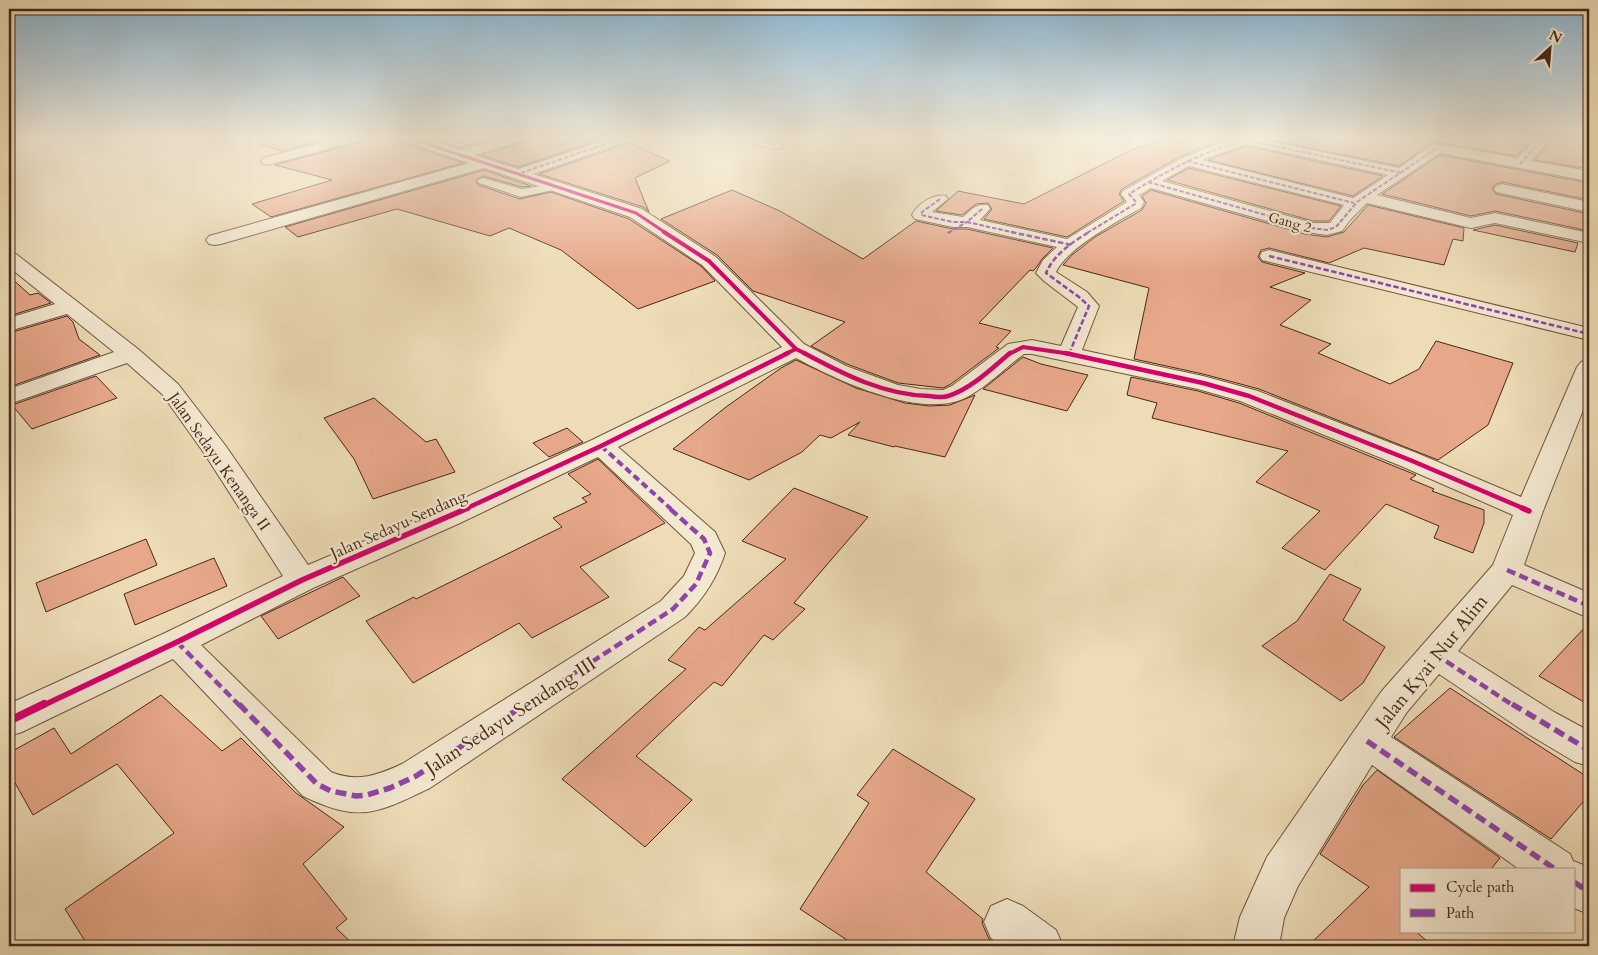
<svg xmlns="http://www.w3.org/2000/svg" width="1598" height="955" font-family="Cardo,serif">
  <style>
    .building { fill: #e7a88a; stroke: #472819 }
    .lines { fill: none; stroke-linecap: round; stroke-linejoin: round }
    .lane-casing { stroke: #705540; stroke-width: 2 }
    .street-casing { stroke: #705540; stroke-width: 2 }
    .lane { fill: #f3e8d0; fill-rule: evenodd }
    .street { fill: #f3e8d0; fill-rule: evenodd }
    .quiet-far4 { stroke: #8e44ad; stroke-width: 2; stroke-dasharray: 4.5 2; stroke-linecap: butt }
    .quiet-far3 { stroke: #8e44ad; stroke-width: 2.5; stroke-dasharray: 5.5 2.5; stroke-linecap: butt }
    .quiet-far2 { stroke: #8e44ad; stroke-width: 4; stroke-dasharray: 7 4; stroke-linecap: butt }
    .quiet-far1 { stroke: #8e44ad; stroke-width: 4.5; stroke-dasharray: 9 4.5; stroke-linecap: butt }
    .quiet { stroke: #8e44ad; stroke-width: 5.5; stroke-dasharray: 11 5.5; stroke-linecap: butt }
    .cycleway-far4-casing { stroke: #f3e8d0; stroke-width: 5 }
    .cycleway-far3-casing { stroke: #f3e8d0; stroke-width: 6 }
    .cycleway-far2-casing { stroke: #f3e8d0; stroke-width: 8 }
    .cycleway-far1-casing { stroke: #f3e8d0; stroke-width: 9 }
    .cycleway-casing { stroke: #f3e8d0; stroke-width: 11 }
    .cycleway-far4 { stroke: #d6006c; stroke-width: 3 }
    .cycleway-far3 { stroke: #d6006c; stroke-width: 4 }
    .cycleway-far2 { stroke: #d6006c; stroke-width: 4.5 }
    .cycleway-far1 { stroke: #d6006c; stroke-width: 5.5 }
    .cycleway { stroke: #d6006c; stroke-width: 8 }
    .labels { text-anchor: middle; stroke-width: 4.5; stroke-linejoin: round; paint-order: stroke }
    .far-street-label { font-size: 14px; fill: #472819; stroke: #f3e8d0 }
    .street-label { font-size: 16px; fill: #472819; stroke: #f3e8d0 }
    .near-street-label { font-size: 19px; fill: #472819; stroke: #f3e8d0 }
  </style>
  <rect width="100%" height="100%" fill="#eddcb6"/>
  <filter id="stains"><feTurbulence type="fractalNoise" baseFrequency=".004" numOctaves="4"/><feColorMatrix values="0 0 0 0 .2 0 0 0 0 .09 0 0 0 0 .02 0 0 0 .5 -.17"/></filter>
  <radialGradient id="worn" r=".72"><stop offset=".6" stop-color="#630" stop-opacity="0"/><stop offset="1" stop-color="#630" stop-opacity=".3"/></radialGradient>
  <!-- building -->
  <g class="building">
    <path d="M260 137H336L282 151 259 144Z"/>
    <path d="M365 137H397L400 142 463 163 271 217 252 204 332 180 275 165 361 142Z"/>
    <path d="M424 137H501L460 148Z"/>
    <path d="M529 137H609L518 167 481 155 526 142Z"/>
    <path d="M1171 137H1222L1224 139 1181 156 1122 189 1119 194 1124 201 1067 237 984 219 992 209 988 203 976 204 962 215 936 211 958 191 1024 204 1131 150Z"/>
    <path d="M1256 137H1536L1516 156 1437 142 1432 143 1399 166Z"/>
    <path d="M1554 137 1589 142V169L1535 160Z"/>
    <path d="M629 143 670 161 635 178 649 212 643 207 539 174Z"/>
    <path d="M1246 146 1383 176 1353 196 1208 160Z"/>
    <path d="M1440 155 1589 183V200L1502 182 1495 184 1492 188 1496 194 1589 214V231L1495 211 1471 216 1382 194Z"/>
    <path d="M1189 168 1341 206 1329 221H1313L1167 180Z"/>
    <path d="M484 170 531 186 522 187 483 176 476 180 478 185 520 199 551 192 629 219 701 266 715 281 638 309 561 250 509 228 490 236 397 209 298 237 285 227Z"/>
    <path d="M732 190 780 211 863 259 916 221 953 229H967L1053 248 1042 259 1036 268 1033 271 1030 270 979 323 1011 331 996 347 999 348 951 384 943 388 898 383 847 364 811 346 845 322 753 291 717 255 661 219Z"/>
    <path d="M1151 190 1305 234 1327 237 1344 232 1368 205 1464 228 1463 241 1453 239 1444 265 1364 248 1329 263 1269 248 1261 250 1258 257 1262 262 1305 273 1270 287 1311 300 1280 325 1331 344 1318 353 1390 384 1419 369 1436 341 1513 363 1488 425 1438 460 1259 389 1203 374 1134 359 1149 288 1063 265 1072 255 1095 237 1142 210 1146 203 1142 196Z"/>
    <path d="M1495 225 1578 243 1575 252 1473 230Z"/>
    <path d="M9 276 30 295 38 293 51 303 9 316Z"/>
    <path d="M67 316 73 322 79 339 100 355 9 387V333Z"/>
    <path d="M1023 357 1041 364 1088 375 1067 411 983 389Z"/>
    <path d="M796 360 856 388 905 403 929 406 950 405 975 395 945 457 895 446 894 447 848 435 860 422 831 438 820 435 802 452 749 480 673 449 726 407 781 368Z"/>
    <path d="M96 376 117 398 32 429 12 405Z"/>
    <path d="M1131 377 1198 391 1239 403 1416 475 1410 479 1434 489 1432 491 1484 510V523L1473 553 1434 538 1439 526 1386 504 1325 570 1282 548 1320 511 1256 482 1288 451 1152 418 1157 403 1127 395Z"/>
    <path d="M374 398 426 442 436 439 455 472 373 499 354 459 324 418Z"/>
    <path d="M567 428 583 442 549 457 533 443Z"/>
    <path d="M598 459 665 523 580 567 609 597 532 638 519 623 413 683 366 621 414 597 416 599 562 527 553 518 587 502 582 498 591 494 568 474Z"/>
    <path d="M794 488 868 517 794 603 805 609 773 640 764 635 722 686 714 682 636 756 692 800 645 847 562 779 686 669 668 660 699 627 705 630 786 559 742 541Z"/>
    <path d="M146 539 157 565 46 612 36 583Z"/>
    <path d="M214 558 227 586 135 625 124 594Z"/>
    <path d="M1330 574 1361 589 1343 620 1385 647 1363 683 1341 701 1262 646 1297 621Z"/>
    <path d="M343 577 360 596 278 639 261 616Z"/>
    <path d="M1589 623V705L1539 676Z"/>
    <path d="M1450 688 1589 778V795L1551 839 1394 737Z"/>
    <path d="M161 695 222 751 241 738 296 793 344 827 303 864 347 919 336 928 355 946H88L65 909 174 833 117 764 33 815 9 772V753L54 728 71 754Z"/>
    <path d="M893 749 975 799 926 872 983 919 982 923 989 939 999 946H856L800 909 869 803 857 795Z"/>
    <path d="M1377 770 1500 858 1491 869H1402V931H1415L1433 946H1308L1369 887 1320 854 1363 785Z"/>
  </g>
  <g class="lines">
    <!-- lane casing -->
    <g class="lane-casing">
      <path id="lane" d="M483 178 522 189 558 183 564 186 558 189 521 197 479 183 477 181 479 179Z"/>
    </g>
    <!-- street casing -->
    <g class="street-casing">
      <g id="street">
        <path d="M342 137H363L361 140 268 165 263 164 261 161 263 158Z"/>
        <path d="M399 137H419L460 150 506 137H527L525 140 475 155 518 169 614 137H633L631 140 533 174 642 209 716 257 804 344 846 366 898 385 921 389 943 390 952 386 1008 344 1032 340 1061 346 1078 307 1044 281 1036 273 1043 260 1057 247 967 227H953L915 219 912 215C917 204 934 193 946 196L948 199 932 212 963 217C971 210 976 203 988 205L990 209 980 220 1067 239 1127 202 1121 194 1123 191 1182 158 1228 140 1224 137H1249L1399 168 1432 145 1437 144 1517 158 1538 137H1552L1531 161 1589 171V181L1440 153 1377 195 1471 218 1495 213 1589 233V243L1495 223 1471 228 1367 203 1350 220 1342 231 1327 235 1306 232 1151 188 1139 195 1144 202 1141 208C1118 221 1067 248 1056 272L1087 292 1099 306 1082 350 1203 376 1258 391 1419 454 1521 497 1577 367 1581 362 1589 360V395L1543 511 1524 565 1589 593V618L1512 585 1458 651 1554 712 1589 731V766L1575 762 1528 734 1439 674 1407 712 1391 737 1570 854 1573 861 1589 867V914L1574 908V869H1519L1372 765 1298 886 1284 918 1279 946H1233L1240 917 1267 857 1381 692 1493 565 1513 515 1401 466 1240 401 1198 389 1032 354H1024C1006 367 989 385 969 396 924 422 837 380 796 358L618 447 715 532 725 553C717 578 703 599 685 617L430 788C376 814 359 823 303 796L173 659 22 732 9 736V704L165 633 283 576 204 453 162 394 127 363 9 404V389L114 352 67 314 9 331V318L55 304 9 267V252L16 254 138 349 178 384 225 445 308 565 438 510 592 440 782 347 702 265 630 217 484 168 221 244 215 245 209 244 206 240 209 236 469 163 401 140ZM1246 144 1388 175 1353 198 1202 160ZM1189 166 1344 205 1330 223H1313L1162 181ZM598 457 691 544 695 553 684 576 661 601 402 764C378 775 357 783 331 772L201 645 313 588 458 524Z"/>
        <path d="M731 137H756L781 142 783 145 781 148 776 149 733 140Z"/>
        <path d="M1502 184 1589 202V212L1496 192 1494 189 1496 186Z"/>
        <path d="M1269 250 1589 328V340L1262 260 1260 256 1262 252Z"/>
        <path d="M1007 899 1023 906 1056 930 1063 946H1002L991 938 984 922 991 906Z"/>
      </g>
    </g>
    <!-- lane -->
    <use href="#lane" class="lane"/>
    <!-- street -->
    <use href="#street" class="street"/>
    <!-- quiet-far4 -->
    <g class="quiet-far4">
      <path d="M738 137 776 145"/>
      <path d="M1231 137 1402 173 1404 171"/>
      <path d="M1187 161 1354 203"/>
      <path d="M1520 164 1545 137"/>
      <path d="M521 173 626 137"/>
      <path d="M1148 182 1312 228 1327 230 1336 227 1357 202 1437 148"/>
      <path d="M940 199 922 212 921 215 953 222H967"/>
      <path d="M982 209 967 222 1016 233"/>
      <path d="M948 233 967 222"/>
      <path d="M1087 233 1135 204 1136 202 1129 194C1166 171 1204 151 1246 140"/>
    </g>
    <!-- quiet-far3 -->
    <g class="quiet-far3">
      <path d="M1011 232 1072 245"/>
      <path d="M948 233 950 232"/>
      <path d="M1269 256 1589 334"/>
      <path d="M9 261 12 260"/>
      <path d="M1069 354 1089 306 1079 297 1046 273C1054 254 1073 242 1089 232"/>
    </g>
    <!-- quiet-far2 -->
    <path class="quiet-far2" d="M601 446 671 509"/>
    <!-- quiet-far1 -->
    <g class="quiet-far1">
      <path d="M1507 570 1589 606"/>
      <path d="M177 642 240 706"/>
      <path d="M1435 654 1514 706"/>
      <path d="M524 706 673 609 696 584 710 553 704 539 669 508"/>
    </g>
    <!-- quiet -->
    <g class="quiet">
      <path d="M239 704 317 784 331 791 356 796 367 795 390 788 416 776 526 704"/>
      <path d="M1512 704 1589 750"/>
      <path d="M1367 741 1555 869"/>
      <path d="M1574 882 1589 892"/>
    </g>
    <!-- cycleway-far4 casing -->
    <g class="cycleway-far4-casing">
      <path id="cycleway-far4" d="M406 137 636 213 666 233"/>
    </g>
    <!-- cycleway-far3 casing -->
    <g class="cycleway-far3-casing">
      <g id="cycleway-far3">
        <path d="M664 232 709 261 796 349 806 354"/>
        <path d="M785 354 796 349"/>
        <path d="M1009 354 1023 347 1071 354"/>
      </g>
    </g>
    <!-- cycleway-far2 casing -->
    <g class="cycleway-far2-casing">
      <g id="cycleway-far2">
        <path d="M804 353C843 374 884 395 929 396 935 397 942 398 948 396 971 389 992 368 1010 353"/>
        <path d="M1065 353 1203 383 1249 396 1410 460 1525 509"/>
        <path d="M465 509 601 446 788 353"/>
      </g>
    </g>
    <!-- cycleway-far1 casing -->
    <g class="cycleway-far1-casing">
      <g id="cycleway-far1">
        <path d="M1522 508 1529 511"/>
        <path d="M42 706 177 642 302 580 468 508"/>
      </g>
    </g>
    <!-- cycleway casing -->
    <g class="cycleway-casing">
      <path id="cycleway" d="M9 721 44 704"/>
    </g>
    <!-- cycleway-far4 -->
    <use href="#cycleway-far4" class="cycleway-far4"/>
    <!-- cycleway-far3 -->
    <use href="#cycleway-far3" class="cycleway-far3"/>
    <!-- cycleway-far2 -->
    <use href="#cycleway-far2" class="cycleway-far2"/>
    <!-- cycleway-far1 -->
    <use href="#cycleway-far1" class="cycleway-far1"/>
    <!-- cycleway -->
    <use href="#cycleway" class="cycleway"/>
  </g>
  <!-- sky -->
  <linearGradient id="sky" x2="0" y2="1"><stop stop-color="#89b6d3"/><stop offset="0.51" stop-color="#f7efde"/><stop offset="1" stop-color="#f7efde" stop-opacity="0"/></linearGradient>
  <rect width="1598" height="270" fill="url(#sky)"/>
  <g class="labels">
    <!-- far-street labels -->
    <g class="far-street-label">
      <text transform="translate(1290 222) rotate(15)" y="5">Gang 2</text>
    </g>
    <!-- street labels -->
    <g class="street-label">
      <text transform="translate(220 461) rotate(55)" y="6">Jalan Sedayu Kenanga II</text>
      <text transform="translate(398 524) rotate(-24)" y="6">Jalan Sedayu Sendang</text>
    </g>
    <!-- near-street labels -->
    <g class="near-street-label">
      <text transform="translate(1431 661) rotate(-51)" y="7">Jalan Kyai Nur Alim</text>
      <text transform="translate(510 715) rotate(-33)" y="7">Jalan Sedayu Sendang III</text>
    </g>
  </g>
  <!-- margin -->
  <rect width="1598" height="955" fill="none" stroke="#eddcb6" stroke-width="30"/>
  <rect x="10" y="10" width="1578" height="935" fill="none" stroke="#472819" stroke-width="2.5"/>
  <rect x="15" y="15" width="1568" height="925" fill="none" stroke="#472819"/>
  <!-- legend -->
  <rect x="1400" y="868" width="175" height="65" fill="#f3e8d0" stroke="#ae9b87"/>
  <rect x="1410" y="884" width="25" height="8" fill="#d6006c" stroke="#ae9b87"/>
  <text x="1446" y="892" font-size="15" fill="#472819">Cycle path</text>
  <rect x="1410" y="909" width="25" height="8" fill="#8e44ad" stroke="#ae9b87"/>
  <text x="1446" y="918" font-size="15" fill="#472819">Path</text>
  <!-- north arrow -->
  <g transform="translate(1550 48) rotate(26)" stroke="#f3e8d0" stroke-width="4" paint-order="stroke">
  <path d="M0-4L9 19L0 12L-9 19Z" fill="#472819"/>
  <text y="-8" font-size="14" font-weight="bold" text-anchor="middle" fill="#472819">N</text>
  </g>
  <rect width="100%" height="100%" filter="url(#stains)"/>
  <rect width="100%" height="100%" fill="url(#worn)"/>
</svg>
